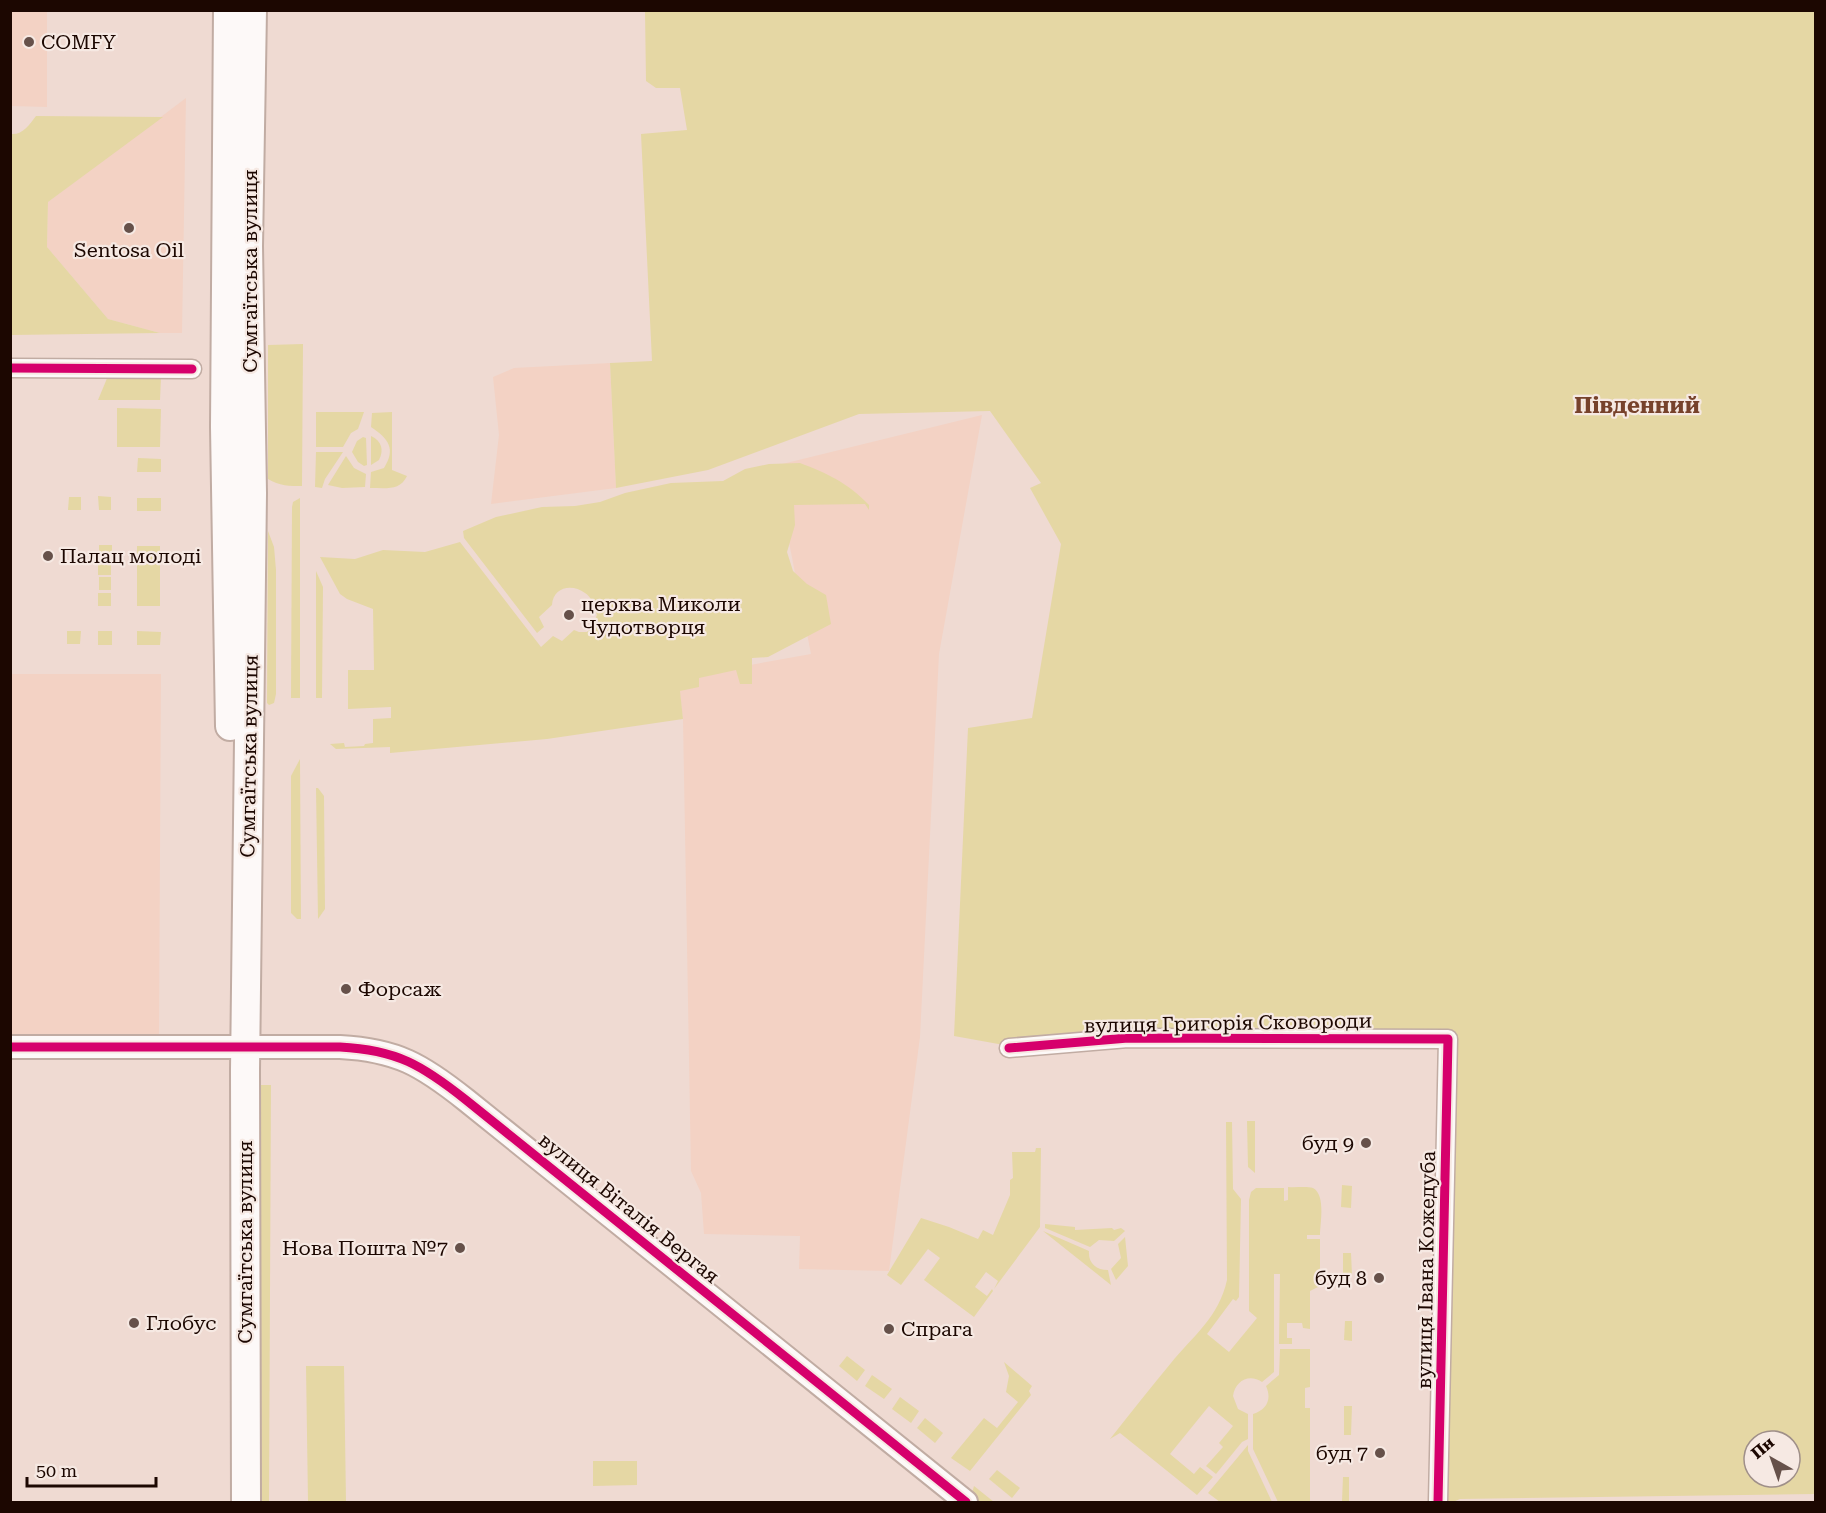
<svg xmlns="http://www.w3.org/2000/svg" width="1826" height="1513" font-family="'Roboto Serif',serif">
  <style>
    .built { fill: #f3d2c4 }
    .green { fill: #e5d7a4; fill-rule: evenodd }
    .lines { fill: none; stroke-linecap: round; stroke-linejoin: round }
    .minor-casing { stroke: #c1aca3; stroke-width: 21 }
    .tertiary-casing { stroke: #c1aca3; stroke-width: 26 }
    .primary-casing { stroke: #c1aca3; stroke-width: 32 }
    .minor { stroke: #fdf9f8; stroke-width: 18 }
    .tertiary { stroke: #fdf9f8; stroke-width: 22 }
    .primary { stroke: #fdf9f8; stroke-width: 28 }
    .cycleway-casing { stroke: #f6e9e3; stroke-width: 13 }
    .cycleway { stroke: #d6006c; stroke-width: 9 }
    .poi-dot { fill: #66514a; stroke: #f6e9e3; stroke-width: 2 }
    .labels { text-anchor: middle; stroke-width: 4.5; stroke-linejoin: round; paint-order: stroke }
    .poi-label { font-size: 20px; fill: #1c0701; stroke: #f6e9e3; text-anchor: start }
    .street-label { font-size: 20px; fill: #1c0701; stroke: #f6e9e3 }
    .quarter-label { font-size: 22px; font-weight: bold; fill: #77422b; stroke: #f6e9e3 }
  </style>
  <rect width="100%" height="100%" fill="#efdad2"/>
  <!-- built -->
  <g class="built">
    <path d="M11 10 47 11V107L11 106Z"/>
    <path d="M186 98 182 333H160L108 319 47 247 48 202Z"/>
    <path d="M610 363 616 488 491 504 499 435 493 377 514 368Z"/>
    <path d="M982 415 939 654 920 1037 889 1271 799 1269 800 1236 704 1234 701 1193 691 1171 683 719 678 678 811 654 774 466Z"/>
    <path d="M11 674H161L159 1034 11 1035Z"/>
  </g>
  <!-- green -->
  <g class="green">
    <path d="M645 11H1815V1494L1460 1499 1453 1502H1438L1448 1039 1004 1045 954 1036 968 728 1032 718 1061 544 1030 488 1041 483 990 411 859 414 708 470 616 488 610 363 652 361 641 134 687 130 680 88H656L646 81ZM1754 1441H1790V1477H1754Z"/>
    <path d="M36 116 163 117 48 202 47 247 108 319 160 333 11 335V134C23 135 29 125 36 116Z"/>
    <path d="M303 344 302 486C290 486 279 486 268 479V345Z"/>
    <path d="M108 376 161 377 160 400H98Z"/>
    <path d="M117 408 161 409 160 447H117Z"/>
    <path d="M316 412H364L358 429 351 433 343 447H316Z"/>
    <path d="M392 412V470L407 476C400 491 386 488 370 488L371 472 384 468C396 449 389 439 371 427L372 413Z"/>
    <path d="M371 436C382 441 384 450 379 460L371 465Z"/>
    <path d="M363 437 366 438 367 465 364 466 358 462 352 452 357 441Z"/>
    <path d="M316 452H343L325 479 322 488 315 487Z"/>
    <path d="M346 456 354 468 366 474 365 487 342 488 328 485Z"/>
    <path d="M138 458 161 459V472H137Z"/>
    <path d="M800 463C827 473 848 483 869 505V510L865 504 794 505 795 525 787 552 793 571 807 584 826 595 831 624 768 657 752 658V684H740L736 670 699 678V687L680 691 683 719 547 739 390 753V747L336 749 330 744 344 743 345 747 364 746 365 744 373 743V719L391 718V707L348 709V670H374L373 609 347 599 340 594 320 557 355 559 383 550 425 552 460 542 541 647 553 636 562 641 574 630 579 632H587L592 626 597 615C594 607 592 597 585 593 572 583 553 587 552 605L539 617 544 627 537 633 464 538 463 531 496 517 542 507 575 506 600 502 625 493 671 483 723 481 745 469 769 464Z"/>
    <path d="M98 496 111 497V510H99Z"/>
    <path d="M69 497H81V510H68Z"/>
    <rect x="137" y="498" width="24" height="13"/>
    <path d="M300 498V698H291L292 507 293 502Z"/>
    <path d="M268 531 274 547 276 570V694L274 703 269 705 267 703Z"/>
    <rect x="99" y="545" width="13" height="14"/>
    <rect x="137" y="546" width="23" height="60"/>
    <path d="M98 561 111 562V575H98Z"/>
    <path d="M316 571 323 587 322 698H316Z"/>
    <rect x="99" y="577" width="12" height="13"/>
    <rect x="98" y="593" width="13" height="13"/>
    <path d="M67 631H81L80 644H67Z"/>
    <rect x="98" y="631" width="14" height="14"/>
    <path d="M137 631 161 632 160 645H137Z"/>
    <path d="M300 759 301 919H297L291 913V776Z"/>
    <path d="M316 788H318L324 796 325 909 318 919Z"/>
    <path d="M255 1085H271L269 1502H253Z"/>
    <path d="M1247 1121H1255V1173L1248 1167Z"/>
    <path d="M1226 1122H1232L1233 1189 1241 1199 1239 1297 1236 1301 1233 1299 1207 1334 1229 1352 1257 1318 1249 1311V1200L1251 1192 1256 1188H1284V1201L1288 1200V1187C1295 1188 1306 1186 1313 1188 1326 1195 1320 1223 1320 1235H1307V1239H1320V1286L1310 1291V1329L1303 1328 1302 1323H1287V1338H1292V1344H1279L1280 1274H1274V1372L1262 1382C1249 1373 1235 1381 1233 1396L1238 1409 1248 1414V1439L1242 1442 1216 1474 1206 1466 1223 1447 1219 1443 1233 1426 1209 1406 1170 1454 1194 1474 1200 1467 1213 1477 1197 1495 1120 1433 1110 1439C1130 1414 1150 1388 1171 1363 1193 1336 1219 1317 1227 1280Z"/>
    <path d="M1036 1148H1041L1040 1227 994 1289 998 1281 986 1272 975 1287 987 1296 992 1289 993 1291 974 1317 924 1280 940 1258 928 1249 901 1285 887 1275 921 1218 949 1227 978 1239 983 1230 993 1235 1010 1195V1180L1013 1178 1012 1152H1035Z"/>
    <path d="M1342 1185 1352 1186 1351 1208 1341 1207Z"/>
    <path d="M1045 1224 1075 1227V1230L1112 1228 1114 1230 1121 1228 1125 1231 1114 1241 1099 1240 1090 1247 1045 1228Z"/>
    <path d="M1043 1231 1089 1251C1088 1263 1096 1270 1108 1270L1111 1285Z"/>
    <path d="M1125 1237 1128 1266 1116 1280 1111 1269 1121 1258 1118 1244Z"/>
    <path d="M1343 1253H1351L1352 1275H1343Z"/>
    <path d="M1345 1321H1352V1341L1344 1340Z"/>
    <path d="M1280 1349H1310V1387L1305 1388V1408H1310V1502H1278L1253 1449V1414C1267 1410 1272 1399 1266 1386L1279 1375Z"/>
    <path d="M847 1356 865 1370 857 1381 839 1366Z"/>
    <path d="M1004 1362 1032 1386 1029 1391 1031 1395 970 1471 951 1458 984 1418 997 1428 1018 1402 1006 1392 1009 1376Z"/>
    <path d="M306 1366H344L346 1502H308Z"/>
    <path d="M872 1375 892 1389 884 1399 865 1386Z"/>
    <path d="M900 1397 919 1411 911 1423 892 1409Z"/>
    <path d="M1344 1406H1352L1351 1435H1344Z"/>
    <path d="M925 1418 943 1433 935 1443 917 1428Z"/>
    <path d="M1248 1445V1451L1272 1502H1220L1208 1493Z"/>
    <path d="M593 1461H637V1485L593 1486Z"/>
    <path d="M997 1470 1020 1488 1012 1498 989 1479Z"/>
    <path d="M1343 1477H1349V1501H1342Z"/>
    <path d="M974 1486 994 1502H974L972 1493Z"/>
  </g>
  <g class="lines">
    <!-- minor casing -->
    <g class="minor-casing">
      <g id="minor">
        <path d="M10 368 192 369"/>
        <path d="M1009 1048 1128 1038 1448 1039 1438 1502"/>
      </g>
    </g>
    <!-- tertiary casing -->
    <g class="tertiary-casing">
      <path id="tertiary" d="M10 1047H340C397 1050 422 1065 466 1100L966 1502"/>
    </g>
    <!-- primary casing -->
    <g class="primary-casing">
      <g id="primary">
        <path d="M228 10 225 427 230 726"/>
        <path d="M246 1502 245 1070 252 493 248 246 252 10"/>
      </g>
    </g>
    <!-- minor -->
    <use href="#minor" class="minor"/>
    <!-- tertiary -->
    <use href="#tertiary" class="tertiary"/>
    <!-- primary -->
    <use href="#primary" class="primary"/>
    <!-- cycleway casing -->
    <g class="cycleway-casing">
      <g id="cycleway">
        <path d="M10 368 192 369"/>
        <path d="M10 1047H340C397 1050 422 1065 466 1100L966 1502"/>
        <path d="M1009 1048 1128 1038 1448 1039 1438 1502"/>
      </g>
    </g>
    <!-- cycleway -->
    <use href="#cycleway" class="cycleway"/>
  </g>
  <!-- markers -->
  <g class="poi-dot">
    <circle cx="29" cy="42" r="6"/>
    <circle cx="129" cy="228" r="6"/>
    <circle cx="48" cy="556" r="6"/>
    <circle cx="569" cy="615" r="6"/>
    <circle cx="346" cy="989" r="6"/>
    <circle cx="1366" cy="1143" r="6"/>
    <circle cx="460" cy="1248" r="6"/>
    <circle cx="1379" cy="1278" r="6"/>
    <circle cx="134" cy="1323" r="6"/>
    <circle cx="889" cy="1329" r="6"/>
    <circle cx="1380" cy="1453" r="6"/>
  </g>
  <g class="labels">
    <!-- poi labels -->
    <g class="poi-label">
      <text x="41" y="49">COMFY</text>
      <text x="129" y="257" text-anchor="middle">Sentosa Oil</text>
      <text x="60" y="563">Палац молоді</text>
      <text x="581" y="611">церква Миколи<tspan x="581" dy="23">Чудотворця</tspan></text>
      <text x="358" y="996">Форсаж</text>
      <text x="1354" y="1150" text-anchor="end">буд 9</text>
      <text x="448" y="1255" text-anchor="end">Нова Пошта №7</text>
      <text x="1367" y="1285" text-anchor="end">буд 8</text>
      <text x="146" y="1330">Глобус</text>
      <text x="901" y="1336">Спрага</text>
      <text x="1368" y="1460" text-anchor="end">буд 7</text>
    </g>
    <!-- street labels -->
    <g class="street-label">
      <text transform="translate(250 271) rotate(-90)" y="7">Сумгаїтська вулиця</text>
      <text transform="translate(249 756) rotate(-89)" y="7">Сумгаїтська вулиця</text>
      <text transform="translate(1228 1023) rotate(-1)" y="7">вулиця Григорія Сковороди</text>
      <text transform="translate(629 1208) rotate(39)" y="7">вулиця Віталія Вергая</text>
      <text transform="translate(245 1242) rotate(-90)" y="7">Сумгаїтська вулиця</text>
      <text transform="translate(1426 1270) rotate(-89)" y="7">вулиця Івана Кожедуба</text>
    </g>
    <!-- quarter labels -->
    <g class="quarter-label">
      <text x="1637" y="413">Південний</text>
    </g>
  </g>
  <!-- border -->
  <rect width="1826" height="1513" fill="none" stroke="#1c0701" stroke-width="24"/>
  <!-- north arrow -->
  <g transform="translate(1772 1459) rotate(320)"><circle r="28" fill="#f6e9e3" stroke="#9f8f89" stroke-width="1.5"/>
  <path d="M0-4.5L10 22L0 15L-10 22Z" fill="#66514a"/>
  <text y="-9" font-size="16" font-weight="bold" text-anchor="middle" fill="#1c0701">Пн</text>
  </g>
  <!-- scale -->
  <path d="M27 1477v9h129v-9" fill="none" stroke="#1c0701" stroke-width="3"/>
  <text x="36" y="1477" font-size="18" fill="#1c0701" stroke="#f6e9e3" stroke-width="4.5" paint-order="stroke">50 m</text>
</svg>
